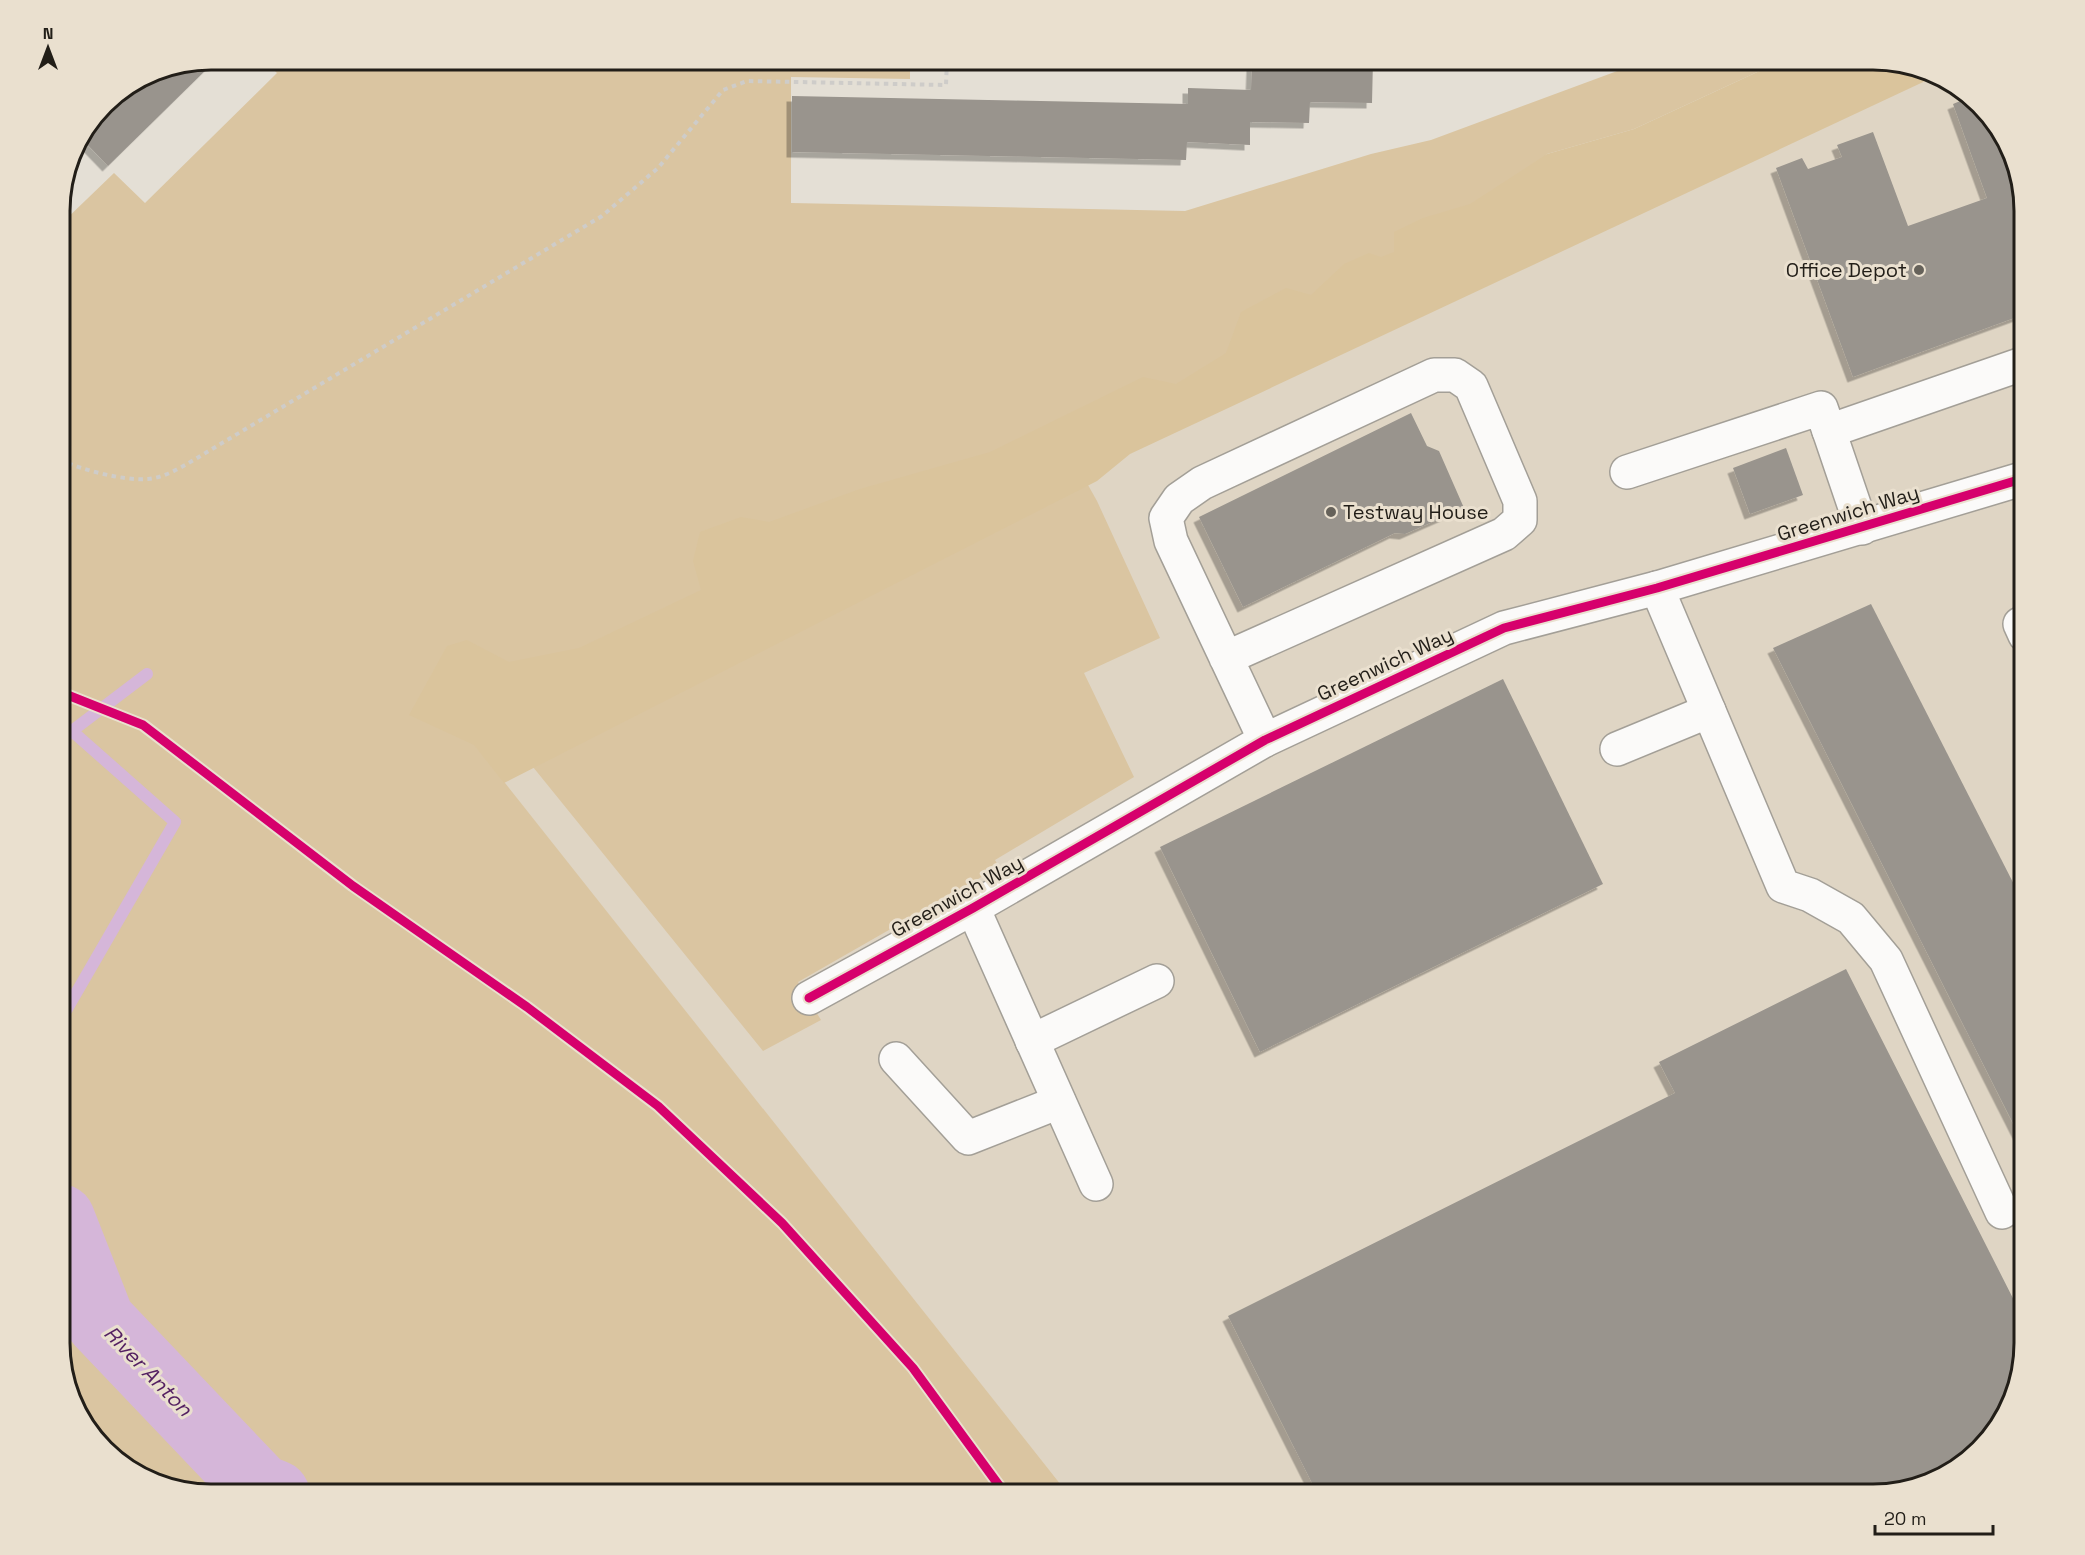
<svg xmlns="http://www.w3.org/2000/svg" width="2085" height="1555" font-family="'Space Grotesk',sans-serif">
  <style>
    .built { fill: #dfd5c4 }
    .green { fill: #dac5a1 }
    .forest { fill: #dac49c }
    .lines { fill: none; stroke-linecap: round; stroke-linejoin: round }
    .stream { stroke: #d5b6d9; stroke-width: 12 }
    .river { stroke: #d5b6d9; stroke-width: 70 }
    .building { fill: #99948d; filter: url(#shadow) }
    .minor-casing { stroke: #a39f97; stroke-width: 36 }
    .path { stroke: #ceccc9; stroke-width: 4; stroke-dasharray: 4.5 4.5; stroke-linecap: butt }
    .minor { stroke: #fbfaf9; stroke-width: 33 }
    .cycleway-casing { stroke: #eae0cf; stroke-width: 13 }
    .cycleway { stroke: #d6006c; stroke-width: 9 }
    .poi-dot { fill: #66625a; stroke: #eae0cf; stroke-width: 2 }
    .labels { text-anchor: middle; stroke-width: 6; stroke-linejoin: round; paint-order: stroke }
    .poi-label { font-size: 20px; fill: #221e18; stroke: #eae0cf; text-anchor: end }
    .street-label { font-size: 20px; fill: #221e18; stroke: #eae0cf }
    .water-label { font-size: 21px; font-style: italic; fill: #531f61; stroke: #eae0cf }
    .rim { fill: none; stroke: #221e18; stroke-width: 3 }
  </style>
  <defs>
    <filter id="shadow"><feDropShadow dx="-5.5" dy="5.5" stdDeviation="0" flood-color="#0004"/></filter>
  </defs>
  <rect width="100%" height="100%" fill="#e4dfd5"/>
  <!-- built -->
  <path class="built" d="M1873 60 1922 68 1966 92 2009 144 2025 212V1343L2017 1392 1993 1436 1940 1479 1873 1495H1069L474 745Z"/>
  <!-- green -->
  <g class="green">
    <path d="M264 60H910V79L791 77V203L1185 211 1371 154 1431 140 1647 60H1783L1634 129 1547 154 1496 215 1005 476 475 745 1069 1495H212L163 1487 119 1463 76 1411 60 1353V225L114 173 145 203 277 73Z"/>
    <path d="M1079 469 1097 501 1160 638 1084 673 1134 777 995 860 999 867 798 982 821 1020 763 1051 533 767Z"/>
  </g>
  <!-- forest -->
  <path class="forest" d="M1783 60C1832 60 1892 52 1936 76L1130 454 1097 481 504 783 474 745 409 715 447 646 467 640 509 662 579 648 701 590 693 561 700 532 741 517 769 522 860 489 990 452 1143 377 1176 384 1226 353 1241 312 1286 288 1311 295 1344 264 1369 253 1381 257 1394 252V232L1423 218 1470 204 1547 154 1634 129Z"/>
  <g class="lines">
    <!-- stream -->
    <g class="stream">
      <path d="M60 740 147 674"/>
      <path d="M60 1021 175 822 72 731"/>
    </g>
    <!-- river -->
    <path class="river" d="M60 1219 100 1321 260 1489 275 1495"/>
  </g>
  <!-- building -->
  <g class="building">
    <path d="M216 60 108 166 81 138 111 98 154 71Z"/>
    <path d="M1311 60H1373L1372 103 1310 102 1309 123 1250 122V145L1187 142 1186 160 792 152V96L1188 104V88L1251 90 1252 65 1311 67Z"/>
    <path d="M1970 97 2009 144 2025 212V314L1853 377 1776 168 1802 158 1808 169 1842 157 1837 145 1873 132 1908 226 1987 198 1953 104Z"/>
    <path d="M1411 413 1427 446 1439 451 1464 508 1405 534 1395 533 1243 607 1199 517Z"/>
    <path d="M1786 448 1803 495 1750 514 1733 468Z"/>
    <path d="M1871 604 2025 906V1147L1773 648Z"/>
    <path d="M1503 679 1603 884 1260 1052 1160 847Z"/>
    <path d="M1846 969 2025 1322V1343L2017 1392 1993 1436 1940 1479 1873 1495H1318L1228 1316 1675 1093 1659 1062Z"/>
  </g>
  <g class="lines">
    <!-- minor casing -->
    <g class="minor-casing">
      <g id="minor">
        <path d="M1627 472 1821 408 1829 431"/>
        <path d="M1862 528 1829 431 2025 363"/>
        <path d="M1657 588 1783 886 1810 895 1851 918 1886 960 2002 1212"/>
        <path d="M2025 622 2020 624 2025 635"/>
        <path d="M1226 658 1504 534 1520 520V501L1471 386 1455 375H1434L1202 483 1179 499 1166 518 1171 541 1265 740"/>
        <path d="M1617 749 1709 711"/>
        <path d="M973 908 1096 1184"/>
        <path d="M809 998 973 908 1265 740 1504 628 1657 588 2025 478"/>
        <path d="M1032 1041 1157 981"/>
        <path d="M896 1059 968 1138 1059 1102"/>
      </g>
    </g>
    <!-- path -->
    <path class="path" d="M60 460C83 470 123 481 148 479 162 478 176 470 187 464L602 216 658 168 723 90 747 81 946 85 947 60"/>
    <!-- minor -->
    <use href="#minor" class="minor"/>
    <!-- cycleway casing -->
    <g class="cycleway-casing">
      <g id="cycleway">
        <path d="M60 692 143 725 353 886 527 1007 658 1106 782 1223 913 1368 1006 1495"/>
        <path d="M809 998 973 908 1265 740 1504 628 1657 588 2025 478"/>
      </g>
    </g>
    <!-- cycleway -->
    <use href="#cycleway" class="cycleway"/>
  </g>
  <!-- markers -->
  <g class="poi-dot">
    <circle cx="1919" cy="270" r="6"/>
    <circle cx="1331" cy="512" r="6"/>
  </g>
  <g class="labels">
    <!-- poi labels -->
    <g class="poi-label">
      <text x="1907" y="277">Office Depot</text>
      <text x="1343" y="519" text-anchor="start">Testway House</text>
    </g>
    <!-- street labels -->
    <g class="street-label">
      <text transform="translate(1848 513) rotate(-17)" y="7">Greenwich Way</text>
      <text transform="translate(1385 664) rotate(-25)" y="7">Greenwich Way</text>
      <text transform="translate(957 896) rotate(-29)" y="7">Greenwich Way</text>
    </g>
    <!-- water labels -->
    <g class="water-label">
      <text transform="translate(148 1371) rotate(46)" y="7">River Anton</text>
    </g>
  </g>
  <!-- crop -->
  <path d="M0 0H2085V1555H0ZM211 70H1873A141 141 0 0 1 2014 211V1343A141 141 0 0 1 1873 1484H211A141 141 0 0 1 70 1343V211A141 141 0 0 1 211 70Z" fill="#eae0cf" fill-rule="evenodd"/>
  <path class="rim" d="M211 70H1873A141 141 0 0 1 2014 211V1343A141 141 0 0 1 1873 1484H211A141 141 0 0 1 70 1343V211A141 141 0 0 1 211 70Z"/>
  <!-- north arrow -->
  <g transform="translate(48 48)" stroke="#eae0cf" stroke-width="4.5" paint-order="stroke">
  <path d="M0-4.5L10 22L0 15L-10 22Z" fill="#221e18"/>
  <text y="-9" font-size="16" font-weight="bold" text-anchor="middle" fill="#221e18">N</text>
  </g>
  <!-- scale -->
  <path d="M1875 1525v9h118v-9" fill="none" stroke="#221e18" stroke-width="3"/>
  <text x="1884" y="1525" font-size="18" fill="#221e18" stroke="#eae0cf" stroke-width="4.5" paint-order="stroke">20 m</text>
</svg>
